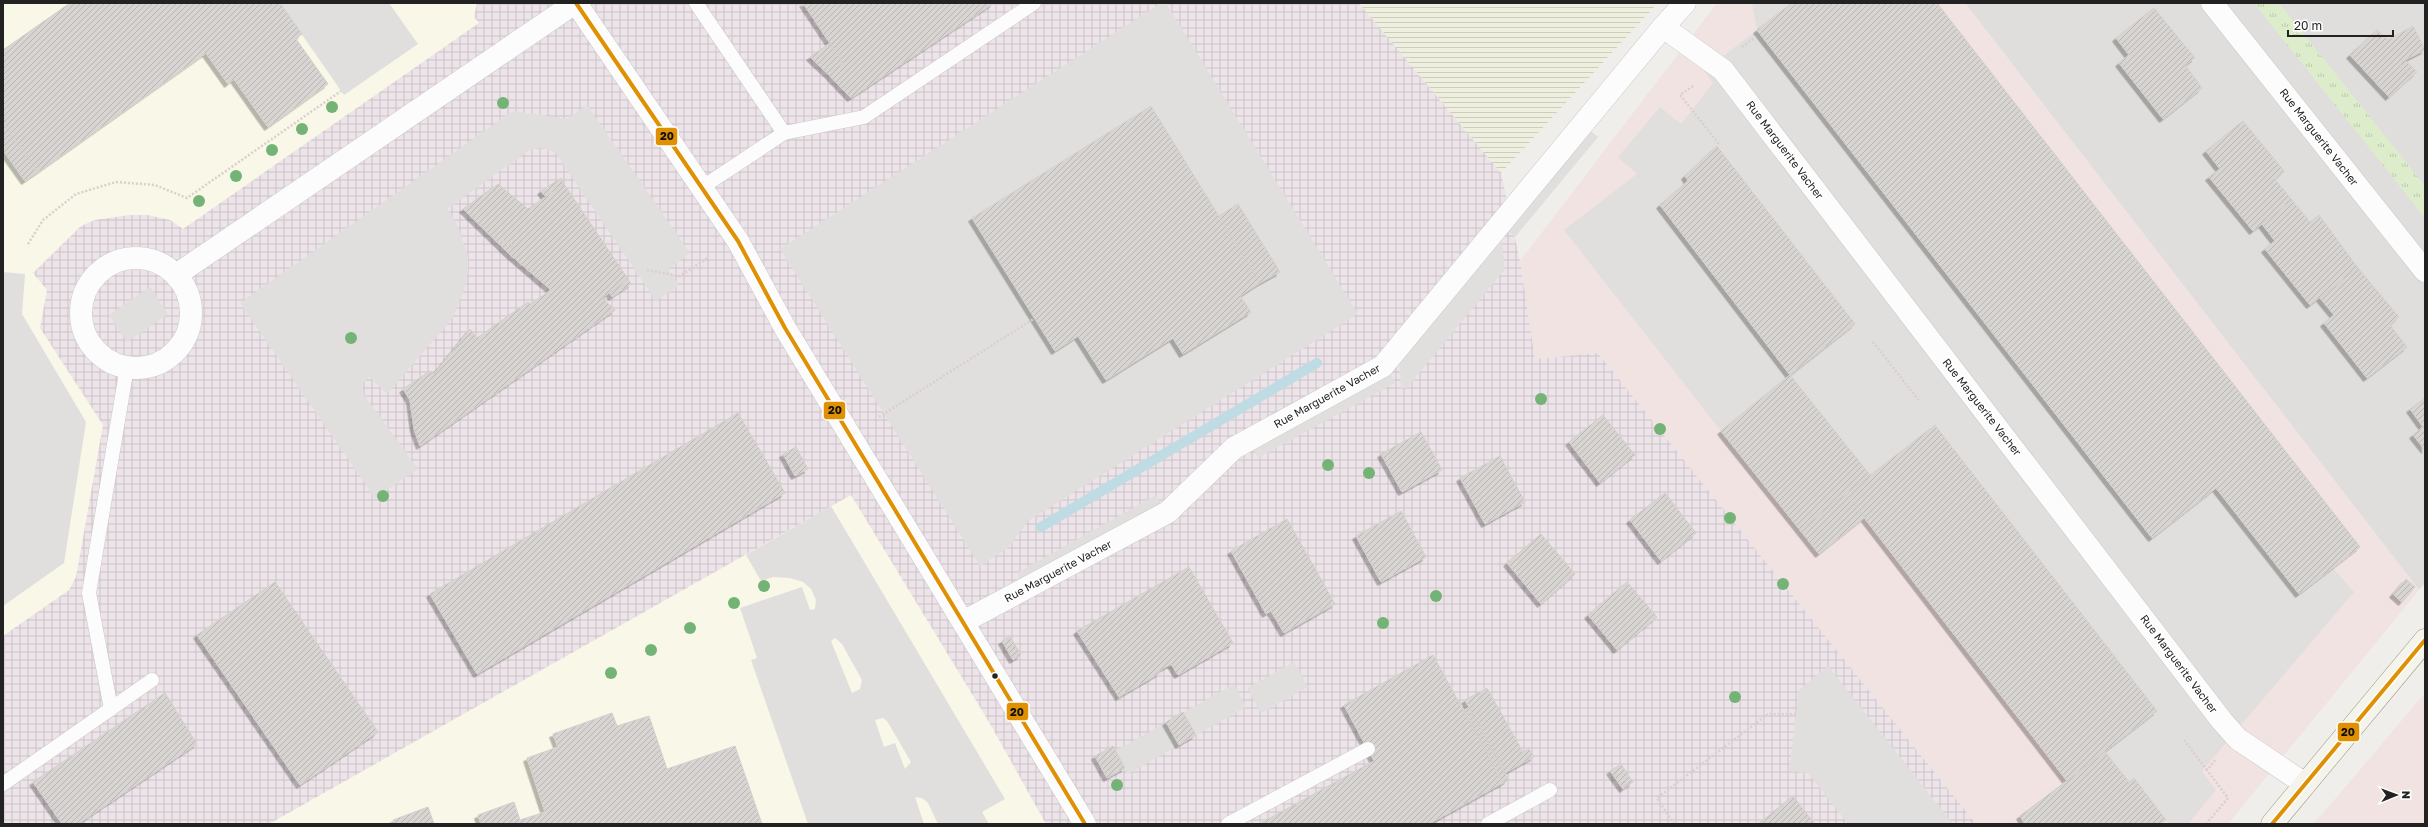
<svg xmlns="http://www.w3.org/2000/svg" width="2428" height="827" font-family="'Golos Text',sans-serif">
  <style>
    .residential { fill: #dfdedc }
    .commercial { fill: #f1e3e1 }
    .industrial { fill: url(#industrial-grid) }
    .education { fill: #f8f7e8 }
    .farmland { fill: url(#farmland-rules) }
    .grass { fill: url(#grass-tufts) }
    .parking { fill: #e0dfde; fill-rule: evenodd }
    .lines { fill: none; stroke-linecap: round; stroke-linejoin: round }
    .stream { stroke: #bfdbe3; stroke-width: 10 }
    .building { fill: url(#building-hatch); stroke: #d3d0cc; filter: url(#shadow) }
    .lane-casing { stroke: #c9c8c7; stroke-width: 15 }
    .street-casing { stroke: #c9c8c7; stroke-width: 23 }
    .secondary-casing { stroke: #999a82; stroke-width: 23 }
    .path { stroke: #dccecd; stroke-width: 2.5; stroke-dasharray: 2 2; stroke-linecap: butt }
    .lane { stroke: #fdfcfc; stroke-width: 14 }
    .street { stroke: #fdfcfc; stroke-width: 22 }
    .secondary { stroke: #f4f4ed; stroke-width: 22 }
    .bus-1-casing { stroke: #fff; stroke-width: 7 }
    .bus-1 { stroke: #e09003; stroke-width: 4 }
    .tree { fill: #73b476 }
    .bus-dot { fill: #222; stroke: #fff; stroke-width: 1.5 }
    .labels { text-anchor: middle; stroke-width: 3; stroke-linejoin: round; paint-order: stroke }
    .street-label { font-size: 11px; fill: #222; stroke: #fff }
    .line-badge { stroke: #fff; stroke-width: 1.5 }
    .pale-badge-label { font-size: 11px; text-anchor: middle; font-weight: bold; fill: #111 }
  </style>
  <defs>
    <pattern id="industrial-grid" width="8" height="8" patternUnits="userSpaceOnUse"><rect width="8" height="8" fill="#ede4e9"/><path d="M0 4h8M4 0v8" fill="none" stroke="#cbc3c8"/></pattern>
    <pattern id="farmland-rules" width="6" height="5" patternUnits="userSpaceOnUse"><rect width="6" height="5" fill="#efefdf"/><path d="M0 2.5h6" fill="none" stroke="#cdcdbf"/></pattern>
    <pattern id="grass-tufts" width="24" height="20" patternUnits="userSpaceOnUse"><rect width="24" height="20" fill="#ddeccb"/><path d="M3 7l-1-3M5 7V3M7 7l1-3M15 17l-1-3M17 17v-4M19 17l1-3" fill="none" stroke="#bdcaae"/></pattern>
    <pattern id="building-hatch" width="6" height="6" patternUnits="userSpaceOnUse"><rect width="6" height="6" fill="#d7d4d2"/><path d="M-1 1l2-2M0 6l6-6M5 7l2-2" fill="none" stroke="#b8b6b4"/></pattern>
    <filter id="shadow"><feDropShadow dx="-3.5" dy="3.5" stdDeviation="0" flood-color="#0004"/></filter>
  </defs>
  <rect width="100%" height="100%" fill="#f0eeeb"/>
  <!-- residential -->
  <path class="residential" d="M1965 3H2425V583L2419 590Z"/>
  <!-- commercial -->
  <g class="commercial">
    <path d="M1717 3H1965L2419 590 2228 824H1976L1598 353 1535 359 1520 261Z"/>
    <path d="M2425 693V824H2313L2330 805Z"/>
  </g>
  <!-- industrial -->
  <path class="industrial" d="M3 3H1359L1501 173 1520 261 1535 359 1598 353 1976 824H3Z"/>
  <!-- education -->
  <g class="education">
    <path d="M3 3H477L474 17 479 23 183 229 170 220 148 215H129L95 220 81 226 33 273 47 290 40 328 103 425 76 577 69 590 3 636Z"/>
    <path d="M851 495 989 722 1046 824H269Z"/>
  </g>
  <!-- farmland -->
  <path class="farmland" d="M1359 3H1658L1501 173Z"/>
  <!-- grass -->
  <path class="grass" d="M2254 3H2279L2425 186V218Z"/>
  <!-- parking -->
  <g class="parking">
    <path d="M280 3H389L418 44 344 95Z"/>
    <path d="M1161 3H1166L1358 314 1028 521 1008 548 980 566 780 249Z"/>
    <path d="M1752 3H1792L1757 31 2152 538 2216 488 2299 594 2333 568 2354 592 2202 771 2216 790 2188 824H2169L2134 778 2129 782 2105 752 2157 711 1936 425 1870 475 1790 375 1721 431 1564 230 1637 174 1618 157 1660 107 1681 124 1713 83 1704 71 1757 30ZM1718 146 1855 324 1790 375 1660 206 1688 181 1685 176Z"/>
    <path d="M587 105 690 253 668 269 679 285 656 301 555 152 543 148 531 149 447 209 457 224 468 256V272L465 288 452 319 387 394 369 377 363 383 362 392 418 469 375 498 240 303 513 111 567 119Z"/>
    <path d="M1588 129 1598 137 1515 237 1506 229Z"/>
    <path d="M1501 235 1505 269 1407 388H1401L1399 359Z"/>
    <path d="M3 272 25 274 22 314 86 422 64 563 3 606Z"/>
    <path d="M150 287 168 314 127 342 109 315Z"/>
    <path d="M1390 373 1395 383 1258 458 1253 448Z"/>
    <path d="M1156 495 1162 505 1023 583 1017 573Z"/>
    <path d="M831 506 1005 799 982 812 989 824H938L928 803 922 798 915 797 924 824H808L751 660 757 658 740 608 802 587 810 610 815 609 816 600 811 589 803 582 790 578 773 577 761 581 746 555ZM835 638 842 644 862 680 860 689 852 693 831 641ZM883 718 887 721 911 762 905 769 895 743 884 747 875 720Z"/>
    <path d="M1294 662 1308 687 1261 713 1247 688Z"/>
    <path d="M1828 666 1953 824H1848L1808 773 1789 771 1799 690Z"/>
    <path d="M1234 684 1246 707 1128 774 1115 751Z"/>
  </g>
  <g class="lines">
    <!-- stream -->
    <path class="stream" d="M1041 527 1317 363"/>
  </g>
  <!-- building -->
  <g class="building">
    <path d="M70 3H280L302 34 296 39 328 84 268 127 234 79 228 84 206 53 38 172 3 123V50Z"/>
    <path d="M803 3H994L851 98 828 74 843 63Z"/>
    <path d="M1792 3H1937L2360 547 2299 594 2216 488 2152 538 1757 30Z"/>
    <path d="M2154 8 2195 58 2185 65 2202 88 2163 119 2119 63 2129 55 2116 38Z"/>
    <path d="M2413 26 2425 50 2405 60 2400 65 2411 77 2389 97 2350 55 2377 30 2388 40Z"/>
    <path d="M830 43 843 63 828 74 810 57Z"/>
    <path d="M2405 60 2417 72 2411 77 2400 65Z"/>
    <path d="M1151 106 1260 283 1240 296 1251 312 1183 354 1173 338 1106 380 1078 336 1055 351 972 218Z"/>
    <path d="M2243 121 2284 171 2275 179 2292 200 2253 231 2209 177 2220 169 2206 151Z"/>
    <path d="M3 123 38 172 25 181 3 150Z"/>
    <path d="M1717 146 1855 324 1790 375 1660 205 1688 181 1685 176Z"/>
    <path d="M561 178 564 184 546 197 541 191Z"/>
    <path d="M498 184 528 209 564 184 628 279 602 298 615 310 420 446 414 429 410 400 403 389 430 371 434 374 470 329 477 338 528 302 530 304 551 290 507 252 513 246 504 240 499 244 463 209Z"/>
    <path d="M2292 200 2310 222 2319 215 2358 268 2310 305 2265 249 2275 241 2262 224Z"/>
    <path d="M1238 204 1280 272 1260 283 1219 216Z"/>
    <path d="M504 240 513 246 507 252 499 244Z"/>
    <path d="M2358 268 2399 317 2390 325 2407 347 2367 378 2324 323 2334 315 2320 298Z"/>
    <path d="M628 279 631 284 612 297 610 293Z"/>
    <path d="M1790 375 1870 475 1800 530 1721 431Z"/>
    <path d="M2425 398V450L2413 435 2423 427 2410 409Z"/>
    <path d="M738 413 785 493 477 674 430 594Z"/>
    <path d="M1603 415 1635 455 1600 483 1569 442Z"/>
    <path d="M1935 425 2157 711 2067 781 1846 494Z"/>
    <path d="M1421 432 1442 470 1402 492 1381 454Z"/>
    <path d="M796 447 808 469 795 476 783 454Z"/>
    <path d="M1500 456 1525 502 1485 524 1460 478Z"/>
    <path d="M1665 493 1696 533 1661 561 1630 520Z"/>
    <path d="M1846 494 1865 517 1819 554 1800 530Z"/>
    <path d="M1401 511 1426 557 1381 582 1356 536Z"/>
    <path d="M1287 519 1335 604 1284 633 1271 611 1266 614 1231 551Z"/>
    <path d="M1541 534 1575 574 1541 604 1507 563Z"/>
    <path d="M1189 567 1233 643 1178 675 1171 664 1159 671 1160 673 1119 697 1077 631Z"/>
    <path d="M2406 579 2415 587 2402 602 2393 594Z"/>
    <path d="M275 582 378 732 300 785 197 635Z"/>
    <path d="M1627 582 1657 617 1617 650 1588 615Z"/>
    <path d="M1010 636 1021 655 1013 660 1002 641Z"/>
    <path d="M1433 655 1503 783 1429 824H1259L1374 761 1344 705Z"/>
    <path d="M1487 688 1523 752 1529 749 1534 757 1505 773 1465 700Z"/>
    <path d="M165 693 197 744 78 824H62L33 782Z"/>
    <path d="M1469 707 1508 780 1503 783 1464 710Z"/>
    <path d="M1183 712 1196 735 1179 745 1166 722Z"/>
    <path d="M612 713 617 726 649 716 667 769 735 746 762 824H481L478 815 514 802 520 820 545 812 527 758 558 747 553 734Z"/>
    <path d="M1113 746 1125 768 1107 778 1095 756Z"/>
    <path d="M2105 752 2129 782 2134 778 2166 820 2160 824H2025L2020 816Z"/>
    <path d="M1621 764 1633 782 1623 789 1610 771Z"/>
    <path d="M1793 796 1815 824H1758Z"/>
    <path d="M428 807 434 824H394L393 820Z"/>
  </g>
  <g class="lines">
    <!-- lane casing -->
    <g class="lane-casing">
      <g id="lane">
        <path d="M696 3 784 133"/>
        <path d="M701 188 784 133 864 117 1034 3"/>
        <path d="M111 709 89 593 127 367"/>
        <path d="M3 784 152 680"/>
        <path d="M1228 824 1368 749"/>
        <path d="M1488 824 1550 790"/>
      </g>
    </g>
    <!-- street casing -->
    <g class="street-casing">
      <g id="street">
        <path d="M576 3 738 241 785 328 1085 824"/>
        <path d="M2212 3 2425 271"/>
        <path d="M1663 27 1723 70 2222 721 2238 739 2305 784"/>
        <circle cx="136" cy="313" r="55"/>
        <path d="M176 275 575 3"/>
        <path d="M963 622 1168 512 1234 448 1383 366 1663 27 1685 3"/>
      </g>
    </g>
    <!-- secondary casing -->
    <g class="secondary-casing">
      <path id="secondary" d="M2272 824 2425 640"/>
    </g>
    <!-- path -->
    <g class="path">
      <path d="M1742 47 1756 37"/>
      <path d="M1693 86 1680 95 1719 144"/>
      <path d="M28 244 43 220 76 194 116 182 155 185 187 198 341 91"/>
      <path d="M647 270 680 276 709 257"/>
      <path d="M1873 342 1920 402"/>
      <path d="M879 417 1035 318"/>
      <path d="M2184 740 2207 770"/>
      <path d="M1674 824 1657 798 1768 714H1796"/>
      <path d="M2206 824 2228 798 2207 770 2216 759"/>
    </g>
    <!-- lane -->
    <use href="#lane" class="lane"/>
    <!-- street -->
    <use href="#street" class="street"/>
    <!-- secondary -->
    <use href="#secondary" class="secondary"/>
    <!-- bus-1 casing -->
    <g class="bus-1-casing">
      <g id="bus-1">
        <path d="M576 3 738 241 785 328 1085 824"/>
        <path d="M2272 824 2425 640"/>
      </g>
    </g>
    <!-- bus-1 -->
    <use href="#bus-1" class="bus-1"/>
  </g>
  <!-- trees -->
  <g class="tree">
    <circle cx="503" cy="103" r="6"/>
    <circle cx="332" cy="107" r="6"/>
    <circle cx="302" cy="129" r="6"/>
    <circle cx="272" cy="150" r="6"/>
    <circle cx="236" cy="176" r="6"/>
    <circle cx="199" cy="201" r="6"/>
    <circle cx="351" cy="338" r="6"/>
    <circle cx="1541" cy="399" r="6"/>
    <circle cx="1660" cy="429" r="6"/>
    <circle cx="1328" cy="465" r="6"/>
    <circle cx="1369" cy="473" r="6"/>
    <circle cx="383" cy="496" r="6"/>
    <circle cx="1730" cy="518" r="6"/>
    <circle cx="1783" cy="584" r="6"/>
    <circle cx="764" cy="586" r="6"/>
    <circle cx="1436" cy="596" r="6"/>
    <circle cx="734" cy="603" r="6"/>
    <circle cx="1383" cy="623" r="6"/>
    <circle cx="690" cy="628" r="6"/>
    <circle cx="651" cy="650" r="6"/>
    <circle cx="611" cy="673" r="6"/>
    <circle cx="1735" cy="697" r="6"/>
    <circle cx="1117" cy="785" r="6"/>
  </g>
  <!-- markers -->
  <circle class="bus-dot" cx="995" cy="676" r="3.5"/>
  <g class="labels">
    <!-- street labels -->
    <g class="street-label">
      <text transform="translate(2319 137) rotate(52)" y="4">Rue Marguerite Vacher</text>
      <text transform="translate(1785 150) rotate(53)" y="4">Rue Marguerite Vacher</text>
      <text transform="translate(1327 396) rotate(-29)" y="4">Rue Marguerite Vacher</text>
      <text transform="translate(1982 407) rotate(52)" y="4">Rue Marguerite Vacher</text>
      <text transform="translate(1058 571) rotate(-28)" y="4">Rue Marguerite Vacher</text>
      <text transform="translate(2179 664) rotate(53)" y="4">Rue Marguerite Vacher</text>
    </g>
  </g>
  <g class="line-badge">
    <rect x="655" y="127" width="23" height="19" rx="4" fill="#e09003"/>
    <rect x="823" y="401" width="23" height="19" rx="4" fill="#e09003"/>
    <rect x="1006" y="702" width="23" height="19" rx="4" fill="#e09003"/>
    <rect x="2337" y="722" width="23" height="20" rx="4" fill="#e09003"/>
  </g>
  <g class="pale-badge-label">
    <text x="667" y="140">20</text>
    <text x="835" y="414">20</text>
    <text x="1017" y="716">20</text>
    <text x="2348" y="736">20</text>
  </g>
  <!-- border -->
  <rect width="2428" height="827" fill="none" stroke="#222222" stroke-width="8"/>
  <!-- north arrow -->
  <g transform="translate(2396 795) rotate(89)" stroke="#ffffff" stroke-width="3" paint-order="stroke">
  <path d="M0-3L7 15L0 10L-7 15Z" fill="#222222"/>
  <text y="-6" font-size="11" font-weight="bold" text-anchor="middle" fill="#222222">N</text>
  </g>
  <!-- scale -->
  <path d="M2288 30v6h105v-6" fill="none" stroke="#222222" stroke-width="2"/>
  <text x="2294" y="30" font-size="12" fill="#222222" stroke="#ffffff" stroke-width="3" paint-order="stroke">20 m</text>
</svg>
